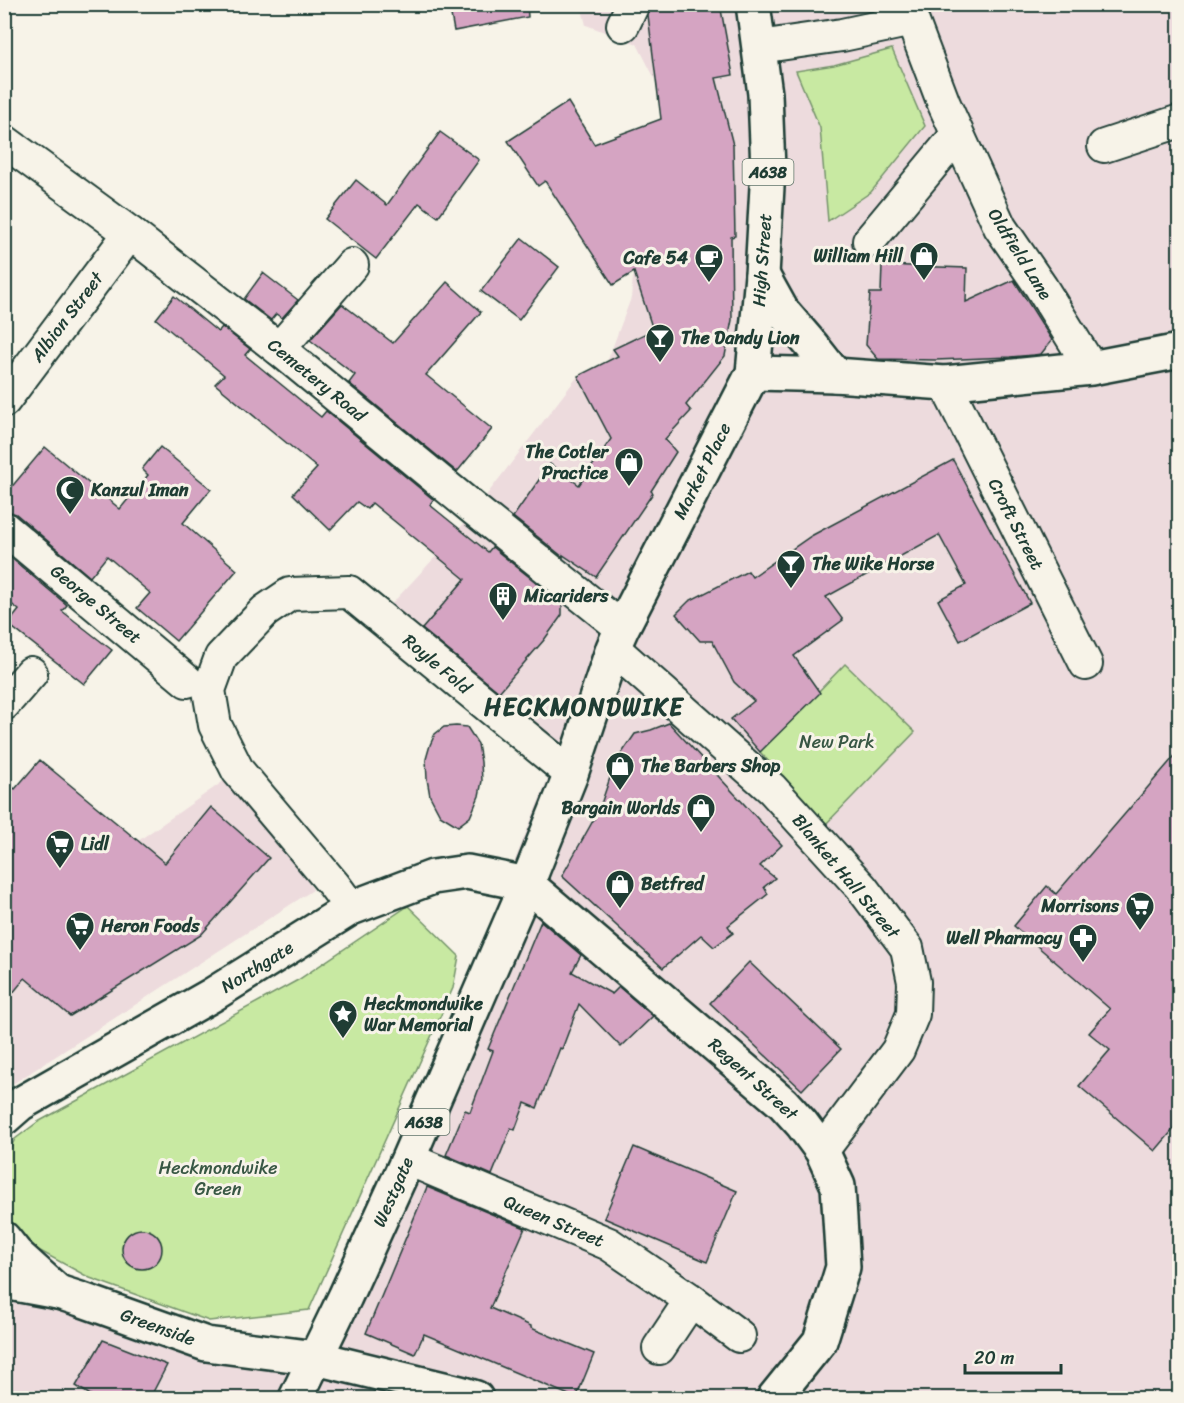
<svg xmlns="http://www.w3.org/2000/svg" width="1184" height="1403" font-family="Sriracha,sans-serif">
  <style>
    .built { fill: #eddbdd }
    .green { fill: #c8e9a2; stroke: #74936b; stroke-width: 1.5 }
    .building { fill: #d5a4c2; stroke: #1f3d34; stroke-width: 1.5 }
    .lines { fill: none; stroke-linecap: round; stroke-linejoin: round }
    .street-casing { stroke: #1f3d34; stroke-width: 36 }
    .secondary-casing { stroke: #1f3d34; stroke-width: 38 }
    .primary-casing { stroke: #1f3d34; stroke-width: 38 }
    .street { stroke: #f7f3e8; stroke-width: 32 }
    .secondary { stroke: #f7f3e8; stroke-width: 33 }
    .primary { stroke: #f7f3e8; stroke-width: 33 }
    .labels { text-anchor: middle; stroke-width: 6; stroke-linejoin: round; paint-order: stroke }
    .shield { fill: #f7f3e8; stroke: #60746a; stroke-width: 1.5 }
    .shield-label { font-size: 16px; font-weight: bold; fill: #1f3d34 }
    .street-label { font-size: 18px; fill: #1f3d34; stroke: #f7f3e8 }
    .poi-label { font-size: 18px; font-weight: bold; fill: #1f3d34; stroke: #f7f3e8; text-anchor: start }
    .park-label { font-size: 18px; fill: #385744; stroke: #f7f3e8 }
    .district-label { font-size: 24px; font-weight: bold; letter-spacing: 1.5px; fill: #1f3d34; stroke: #f7f3e8 }
  </style>
  <rect width="100%" height="100%" fill="#f7f3e8"/>
  <filter id="ink" filterUnits="userSpaceOnUse"><feTurbulence type="fractalNoise" baseFrequency=".0167" numOctaves="2"/><feDisplacementMap in="SourceGraphic" scale="12" xChannelSelector="R" yChannelSelector="G"/><feConvolveMatrix kernelMatrix="1 2 1 2 8 2 1 2 1" color-interpolation-filters="sRGB"/></filter>
  <g filter="url(#ink)">
    <!-- built -->
    <g class="built">
      <path d="M581 5H1179V1398H5V1288L310 1364 448 1027 558 753 386 610 439 553 475 510 578 376 607 362 631 298 633 277 679 261 670 108 637 44 586 25Z"/>
      <path d="M40 760 138 841 238 771 313 890 5 1089V780L16 789Z"/>
    </g>
    <!-- green -->
    <g class="green">
      <path d="M892 49 925 126 871 192 828 221 820 128 796 71 834 65Z"/>
      <path d="M845 664 915 732 826 824 760 752Z"/>
      <path d="M408 906 459 956 453 988 309 1310 209 1321 90 1278 29 1245 5 1215 4 1160 15 1139 38 1122 298 980Z"/>
    </g>
    <!-- building -->
    <g class="building">
      <path d="M449 4H527L528 17 454 31Z"/>
      <path d="M651 4H720L733 75 716 78 733 145 735 236 731 237 732 320 725 356 686 405 691 411 665 439 676 452 651 491 653 493 596 577 563 555V557L513 517 550 464 579 485 611 439 578 376 618 356 613 349 653 330 634 272 613 285 545 181 538 186 508 141 568 102 594 144 661 119 648 15Z"/>
      <path d="M440 132 479 160 438 217 419 203 376 259 325 219 356 180 387 205Z"/>
      <path d="M522 238 559 267 519 320 481 291Z"/>
      <path d="M882 265 967 268 966 302 1014 280 1052 340 1041 354 1034 355 1010 357 936 360 878 359 866 345 870 293H881Z"/>
      <path d="M263 273 298 300 282 318 276 314 271 320 244 299Z"/>
      <path d="M447 282 481 312 426 375 492 429 457 472 349 383 355 375 310 340 342 304 393 343Z"/>
      <path d="M174 296 218 332 222 327 250 349 245 355 321 417 326 411 434 500 430 505 488 552 492 547 562 603V615L544 640 499 692 422 629 465 579 372 503 367 509 357 502 330 530 293 494 317 468 215 384 224 375 156 319Z"/>
      <path d="M45 447 120 509 148 475 142 469 160 447 211 489 183 523 237 570 176 641 137 608 150 593 107 556 90 577 16 514 4 510V496Z"/>
      <path d="M953 460 1030 603 960 641 938 600 966 585 939 535 826 597 843 620 794 656 820 693 760 752 731 719 754 701 734 682 712 641H700L676 614 689 601 748 571 752 577 811 536Z"/>
      <path d="M4 552 67 605 62 611 112 650 84 684 8 624 19 610 4 598Z"/>
      <path d="M669 723 782 845 760 866 775 878 764 887 768 894 728 926 733 933 714 947 701 935 663 968 562 876 599 810 615 763 635 734 651 730Z"/>
      <path d="M456 726 467 727 478 744 481 762 482 781 479 796 470 817 458 826 440 815 430 796 427 779 426 759 430 745 435 734 444 727Z"/>
      <path d="M1179 751V1123L1155 1151 1079 1086 1110 1050 1089 1033 1110 1009 1014 926 1047 886 1056 894Z"/>
      <path d="M40 760 165 863 211 807 269 858 201 935 70 1016 25 978 4 1004V780L15 789Z"/>
      <path d="M541 921 581 955 572 972 612 994 619 987 653 1016 621 1047 579 1004 562 1049 560 1048 537 1108 525 1103 515 1130 511 1128 492 1175 446 1155 465 1110 470 1112 493 1051 488 1049Z"/>
      <path d="M749 962 841 1049 802 1090 710 1003Z"/>
      <path d="M634 1147 737 1191 707 1262 604 1218Z"/>
      <path d="M427 1187 525 1228 490 1308 531 1326V1328L594 1354 576 1398 424 1334 415 1354 366 1333Z"/>
      <circle cx="142" cy="1249" r="20"/>
      <path d="M103 1340 167 1365 150 1398H95L76 1386Z"/>
    </g>
    <g class="lines">
      <!-- street casing -->
      <g class="street-casing">
        <g id="street">
          <path d="M906 4 944 104 1000 227 1041 287 1091 368"/>
          <path d="M623 25 633 4"/>
          <path d="M759 47 842 35 912 20"/>
          <path d="M4 141 130 233 279 349 475 510 622 628"/>
          <path d="M1104 146 1180 121"/>
          <path d="M869 241 957 135"/>
          <path d="M279 349 352 265"/>
          <path d="M945 383 1086 664"/>
          <path d="M4 401 130 233"/>
          <path d="M4 528 187 681"/>
          <path d="M613 648 772 789 862 888 907 948 914 982 913 1014 898 1050 822 1151"/>
          <path d="M4 704 31 673"/>
          <path d="M351 908 334 885 238 771 215 725 209 690 221 657 265 611 290 594 349 592 571 774"/>
          <path d="M408 1159 609 1244 691 1300 739 1336"/>
          <path d="M659 1348 691 1300"/>
        </g>
      </g>
      <!-- secondary casing -->
      <g class="secondary-casing">
        <g id="secondary">
          <path d="M762 275 782 311 813 347 835 375"/>
          <path d="M753 373 835 375 945 383 1091 368 1180 351"/>
          <path d="M4 1118 20 1104 212 995 351 908 433 877 467 872 527 884 783 1103 802 1124 822 1151 838 1186 843 1267 820 1341 774 1398"/>
          <path d="M4 1239 16 1254 58 1292"/>
          <path d="M4 1282 58 1292 80 1299 206 1344 316 1358 460 1393 476 1398"/>
        </g>
      </g>
      <!-- primary casing -->
      <g class="primary-casing">
        <path id="primary" d="M296 1398 345 1297 408 1159 527 884 571 774 613 648 622 628 753 373 762 275 768 169 765 94 753 4"/>
      </g>
      <!-- street -->
      <use href="#street" class="street"/>
      <!-- secondary -->
      <use href="#secondary" class="secondary"/>
      <!-- primary -->
      <use href="#primary" class="primary"/>
    </g>
  </g>
  <!-- icons -->
  <defs>
    <g id="shop-pin" transform="scale(1.5)"><path d="M0 17L-7.5 6A9.5 9.5 0 1 1 7.5 6Z" fill="#1f3d34" stroke="#f7f3e8"/><path d="M-5-2.5h2.3a2.7 3.5 0 0 1 5.4 0H5L5.5 6h-11ZM-1.5-2.5h3a1.5 2.3 0 0 0-3 0Z" fill="#fff"/></g>
    <g id="cafe-pin" transform="scale(1.5)"><path d="M0 17L-7.5 6A9.5 9.5 0 1 1 7.5 6Z" fill="#1f3d34" stroke="#f7f3e8"/><path d="M-5.5-4.5H6V0H3Q3 3.5 0 3.5H-2.5Q-5.5 3.5-5.5 0ZM3-3.2v2h1.7v-2ZM-6 4.5H4V6H-6Z" fill="#fff"/></g>
    <g id="bar-pin" transform="scale(1.5)"><path d="M0 17L-7.5 6A9.5 9.5 0 1 1 7.5 6Z" fill="#1f3d34" stroke="#f7f3e8"/><path d="M-6-5H6L.8 .8V4.5H3.5V6h-7V4.5H-.8V.8Z" fill="#fff"/></g>
    <g id="mosque-pin" transform="scale(1.5)"><path d="M0 17L-7.5 6A9.5 9.5 0 1 1 7.5 6Z" fill="#1f3d34" stroke="#f7f3e8"/><path d="M3.5-4.9A6 6 0 1 0 3.5 4.9A5 5 0 1 1 3.5-4.9Z" fill="#fff"/></g>
    <g id="building-pin" transform="scale(1.5)"><path d="M0 17L-7.5 6A9.5 9.5 0 1 1 7.5 6Z" fill="#1f3d34" stroke="#f7f3e8"/><path d="M-4-6H4V6H1V3H-1V6H-4ZM-2.5-4.3h1.7v1.8h-1.7ZM.8-4.3h1.7v1.8H.8ZM-2.5-1h1.7V.8h-1.7ZM.8-1h1.7V.8H.8Z" fill="#fff"/></g>
    <g id="supermarket-pin" transform="scale(1.5)"><path d="M0 17L-7.5 6A9.5 9.5 0 1 1 7.5 6Z" fill="#1f3d34" stroke="#f7f3e8"/><path d="M-6-5.5h2.5l.6 2H6L4.5 2H-2.5L-4.4-4H-6ZM-1.5 3.2a1.3 1.3 0 1 0 .1 0ZM3 3.2a1.3 1.3 0 1 0 .1 0Z" fill="#fff"/></g>
    <g id="pharmacy-pin" transform="scale(1.5)"><path d="M0 17L-7.5 6A9.5 9.5 0 1 1 7.5 6Z" fill="#1f3d34" stroke="#f7f3e8"/><path d="M-2-6h4v4h4v4h-4v4h-4v-4h-4v-4h4Z" fill="#fff"/></g>
    <g id="sight-pin" transform="scale(1.5)"><path d="M0 17L-7.5 6A9.5 9.5 0 1 1 7.5 6Z" fill="#1f3d34" stroke="#f7f3e8"/><path d="M0-6L1.8-2.2L6-1.7L2.9 1.2L3.7 5.4L0 3.3L-3.7 5.4L-2.9 1.2L-6-1.7L-1.8-2.2Z" fill="#fff"/></g>
  </defs>
  <g fill-rule="evenodd">
    <use href="#shop-pin" x="924" y="256"/>
    <use href="#cafe-pin" x="709" y="258"/>
    <use href="#bar-pin" x="660" y="338"/>
    <use href="#shop-pin" x="629" y="462"/>
    <use href="#mosque-pin" x="70" y="490"/>
    <use href="#bar-pin" x="791" y="564"/>
    <use href="#building-pin" x="503" y="596"/>
    <use href="#shop-pin" x="620" y="766"/>
    <use href="#shop-pin" x="701" y="808"/>
    <use href="#supermarket-pin" x="60" y="844"/>
    <use href="#shop-pin" x="620" y="884"/>
    <use href="#supermarket-pin" x="1140" y="906"/>
    <use href="#supermarket-pin" x="80" y="926"/>
    <use href="#pharmacy-pin" x="1083" y="938"/>
    <use href="#sight-pin" x="343" y="1014"/>
  </g>
  <g class="labels">
    <!-- shield labels -->
    <g class="shield">
      <rect x="742.5" y="159" width="51" height="26" rx="4.5"/>
      <rect x="398.5" y="1109" width="51" height="26" rx="4.5"/>
    </g>
    <g class="shield-label">
      <text x="768" y="178">A638</text>
      <text x="424" y="1128">A638</text>
    </g>
    <!-- street labels -->
    <g class="street-label">
      <text transform="translate(1020 254) rotate(58)" y="6">Oldfield Lane</text>
      <text transform="translate(762 260) rotate(-86)" y="6">High Street</text>
      <text transform="translate(67 317) rotate(-53)" y="6">Albion Street</text>
      <text transform="translate(317 380) rotate(39)" y="6">Cemetery Road</text>
      <text transform="translate(702 471) rotate(-63)" y="6">Market Place</text>
      <text transform="translate(1016 524) rotate(63)" y="6">Croft Street</text>
      <text transform="translate(96 604) rotate(40)" y="6">George Street</text>
      <text transform="translate(437 664) rotate(40)" y="6">Royle Fold</text>
      <text transform="translate(846 876) rotate(50)" y="6">Blanket Hall Street</text>
      <text transform="translate(257 967) rotate(-32)" y="6">Northgate</text>
      <text transform="translate(753 1079) rotate(42)" y="6">Regent Street</text>
      <text transform="translate(393 1192) rotate(-66)" y="6">Westgate</text>
      <text transform="translate(554 1221) rotate(23)" y="6">Queen Street</text>
      <text transform="translate(158 1327) rotate(20)" y="6">Greenside</text>
    </g>
    <!-- poi labels -->
    <g class="poi-label">
      <text x="903" y="262" text-anchor="end">William Hill</text>
      <text x="688" y="264" text-anchor="end">Cafe 54</text>
      <text x="681" y="344">The Dandy Lion</text>
      <text x="608" y="458" text-anchor="end">The Cotler<tspan x="608" dy="21">Practice</tspan></text>
      <text x="91" y="496">Kanzul Iman</text>
      <text x="812" y="570">The Wike Horse</text>
      <text x="524" y="602">Micariders</text>
      <text x="641" y="772">The Barbers Shop</text>
      <text x="680" y="814" text-anchor="end">Bargain Worlds</text>
      <text x="81" y="850">Lidl</text>
      <text x="641" y="890">Betfred</text>
      <text x="1119" y="912" text-anchor="end">Morrisons</text>
      <text x="101" y="932">Heron Foods</text>
      <text x="1062" y="944" text-anchor="end">Well Pharmacy</text>
      <text x="364" y="1010">Heckmondwike<tspan x="364" dy="21">War Memorial</tspan></text>
    </g>
    <!-- park labels -->
    <g class="park-label">
      <text x="837" y="748">New Park</text>
      <text x="218" y="1174">Heckmondwike<tspan x="218" dy="21">Green</tspan></text>
    </g>
    <!-- district labels -->
    <g class="district-label">
      <text x="584" y="715">HECKMONDWIKE</text>
    </g>
  </g>
  <!-- margin -->
  <rect width="1184" height="1403" fill="none" stroke="#f7f3e8" stroke-width="24"/>
  <rect x="12" y="12" width="1160" height="1379" fill="none" stroke="#1f3d34" stroke-width="2" filter="url(#ink)"/>
  <!-- scale -->
  <path d="M965 1364v9h96v-9" fill="none" stroke="#1f3d34" stroke-width="3"/>
  <text x="974" y="1364" font-size="18" fill="#1f3d34" stroke="#f7f3e8" stroke-width="4.5" paint-order="stroke">20 m</text>
</svg>
